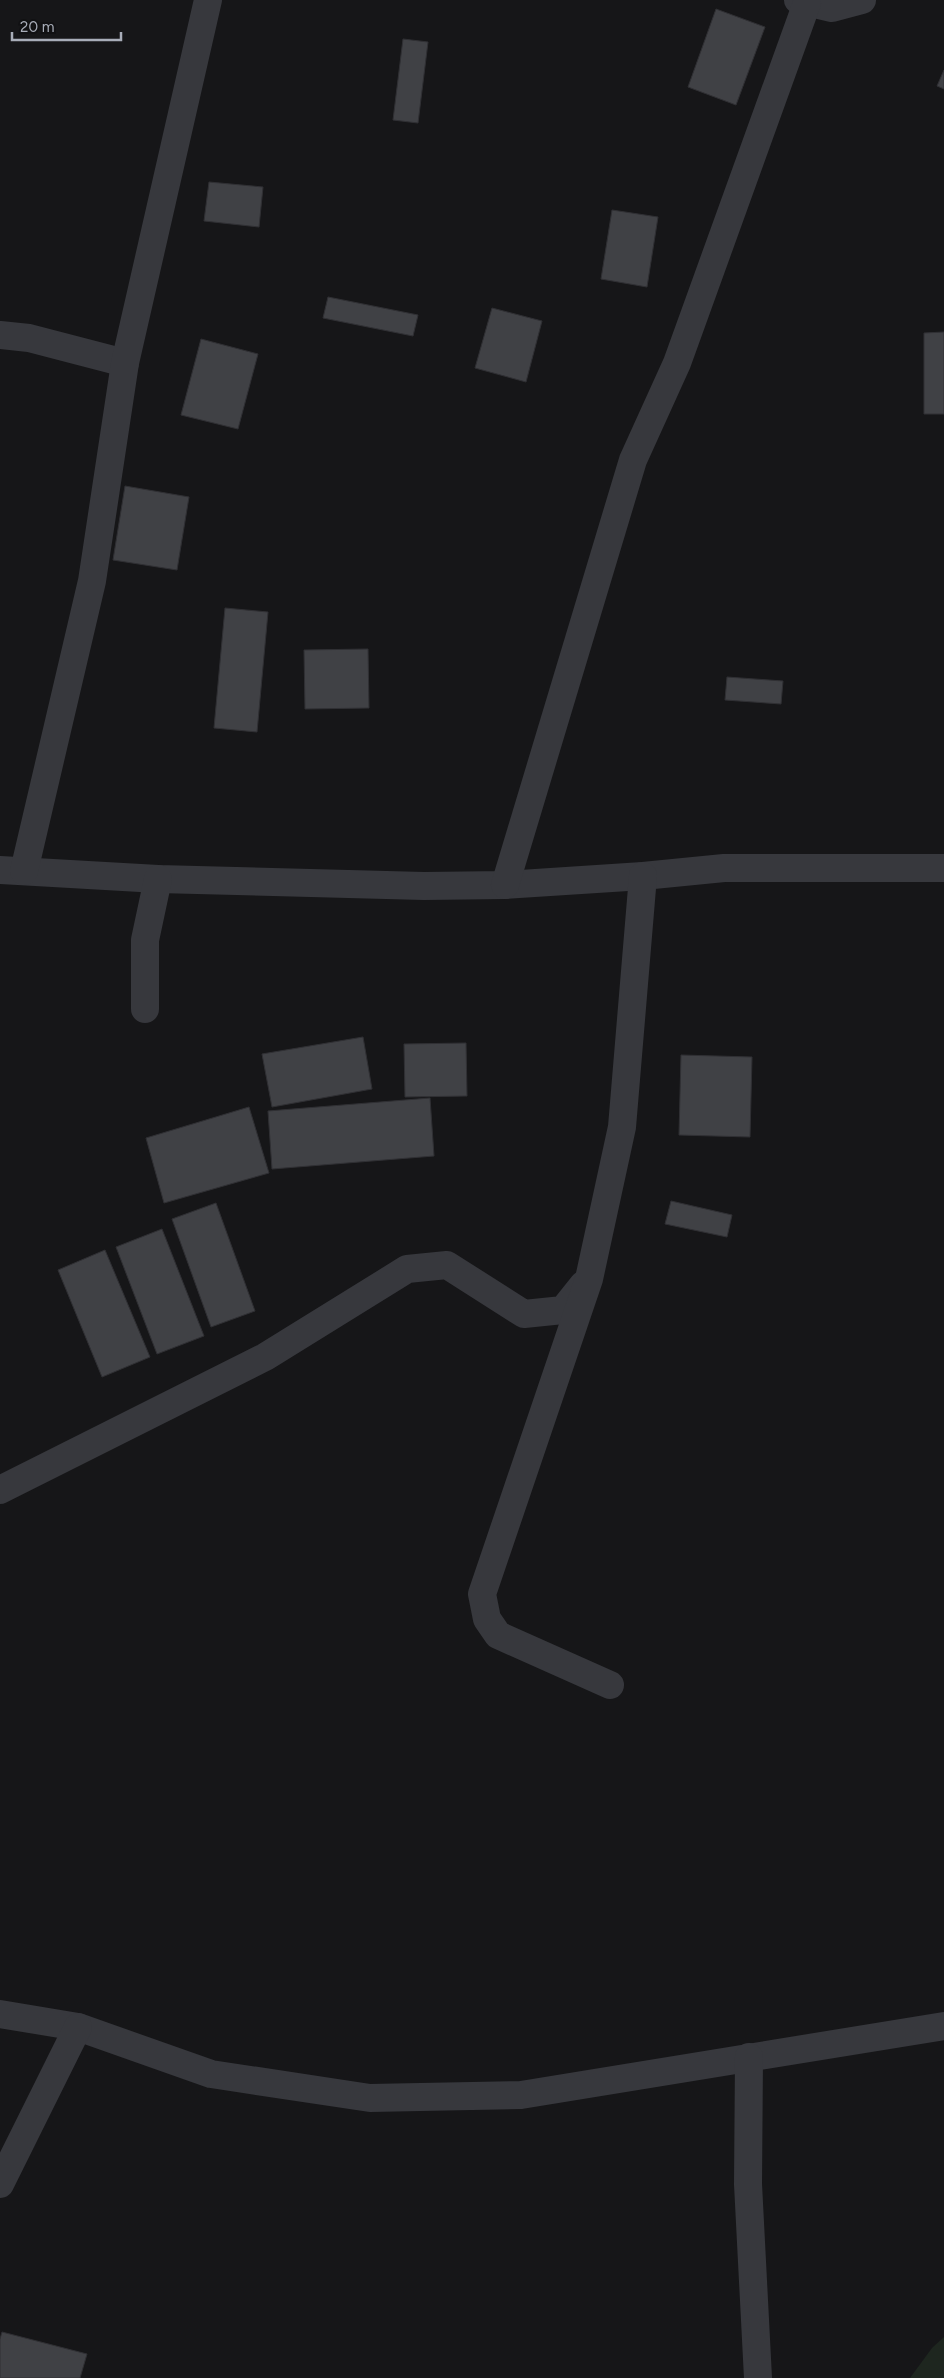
<svg xmlns="http://www.w3.org/2000/svg" width="944" height="2378" font-family="Figtree,sans-serif">
  <style>
    .green { fill: #1e261f }
    .building { fill: #404145; stroke: #303034 }
    .lines { fill: none; stroke-linecap: round; stroke-linejoin: round }
    .street { stroke: #37383d; stroke-width: 28 }
  </style>
  <rect width="100%" height="100%" fill="#161618"/>
  <!-- green -->
  <path class="green" d="M944 2337V2378H910L932 2348Z"/>
  <!-- building -->
  <g class="building">
    <path d="M716 9 765 27 736 105 688 87Z"/>
    <path d="M403 39 428 42 418 123 393 120Z"/>
    <path d="M944 70V89L937 86Z"/>
    <path d="M209 182 263 187 259 227 204 221Z"/>
    <path d="M612 210 658 217 647 287 601 279Z"/>
    <path d="M328 297 418 315 413 336 323 318Z"/>
    <path d="M492 308 542 321 526 382 475 368Z"/>
    <path d="M944 332V414H924V333Z"/>
    <path d="M201 339 258 354 238 429 181 415Z"/>
    <path d="M125 486 189 497 177 570 113 560Z"/>
    <path d="M225 608 268 612 257 732 214 728Z"/>
    <path d="M368 649 369 708 305 709 304 650Z"/>
    <path d="M727 677 783 681 781 704 725 700Z"/>
    <path d="M363 1037 372 1089 272 1107 262 1054Z"/>
    <path d="M466 1043 467 1096 405 1097 404 1044Z"/>
    <path d="M681 1055 752 1057 750 1137 679 1135Z"/>
    <path d="M430 1098 434 1156 272 1169 268 1111Z"/>
    <path d="M249 1107 269 1173 164 1203 146 1138Z"/>
    <path d="M671 1201 732 1215 727 1237 665 1224Z"/>
    <path d="M216 1203 255 1311 211 1327 172 1219Z"/>
    <path d="M162 1229 204 1336 157 1354 116 1247Z"/>
    <path d="M105 1250 150 1357 102 1377 58 1270Z"/>
    <path d="M2 2332 87 2354 80 2378H0V2339Z"/>
  </g>
  <g class="lines">
    <!-- street -->
    <g class="street">
      <path d="M798 0 832 8 862 0"/>
      <path d="M0 335 29 338 125 363"/>
      <path d="M0 870 158 879 424 886 505 885 643 876 724 868H944"/>
      <path d="M24 871 92 581 125 363 208 0"/>
      <path d="M505 885 633 460 677 363 807 3"/>
      <path d="M145 1009V940L158 879"/>
      <path d="M0 1490 265 1357 407 1269 447 1265 524 1314 563 1310 583 1285"/>
      <path d="M610 1685 498 1635 487 1619 482 1594 589 1279 622 1127 643 876"/>
      <path d="M0 2014 78 2027 211 2074 370 2098 521 2095 944 2026"/>
      <path d="M749 2057 748 2184 758 2378"/>
      <path d="M0 2184 78 2027"/>
    </g>
  </g>
  <!-- scale -->
  <path d="M12 32v8h109v-8" fill="none" stroke="#a8adb8" stroke-width="2.5"/>
  <text x="20" y="32" font-size="15" fill="#a8adb8" stroke="#111113" stroke-width="4" paint-order="stroke">20 m</text>
</svg>
